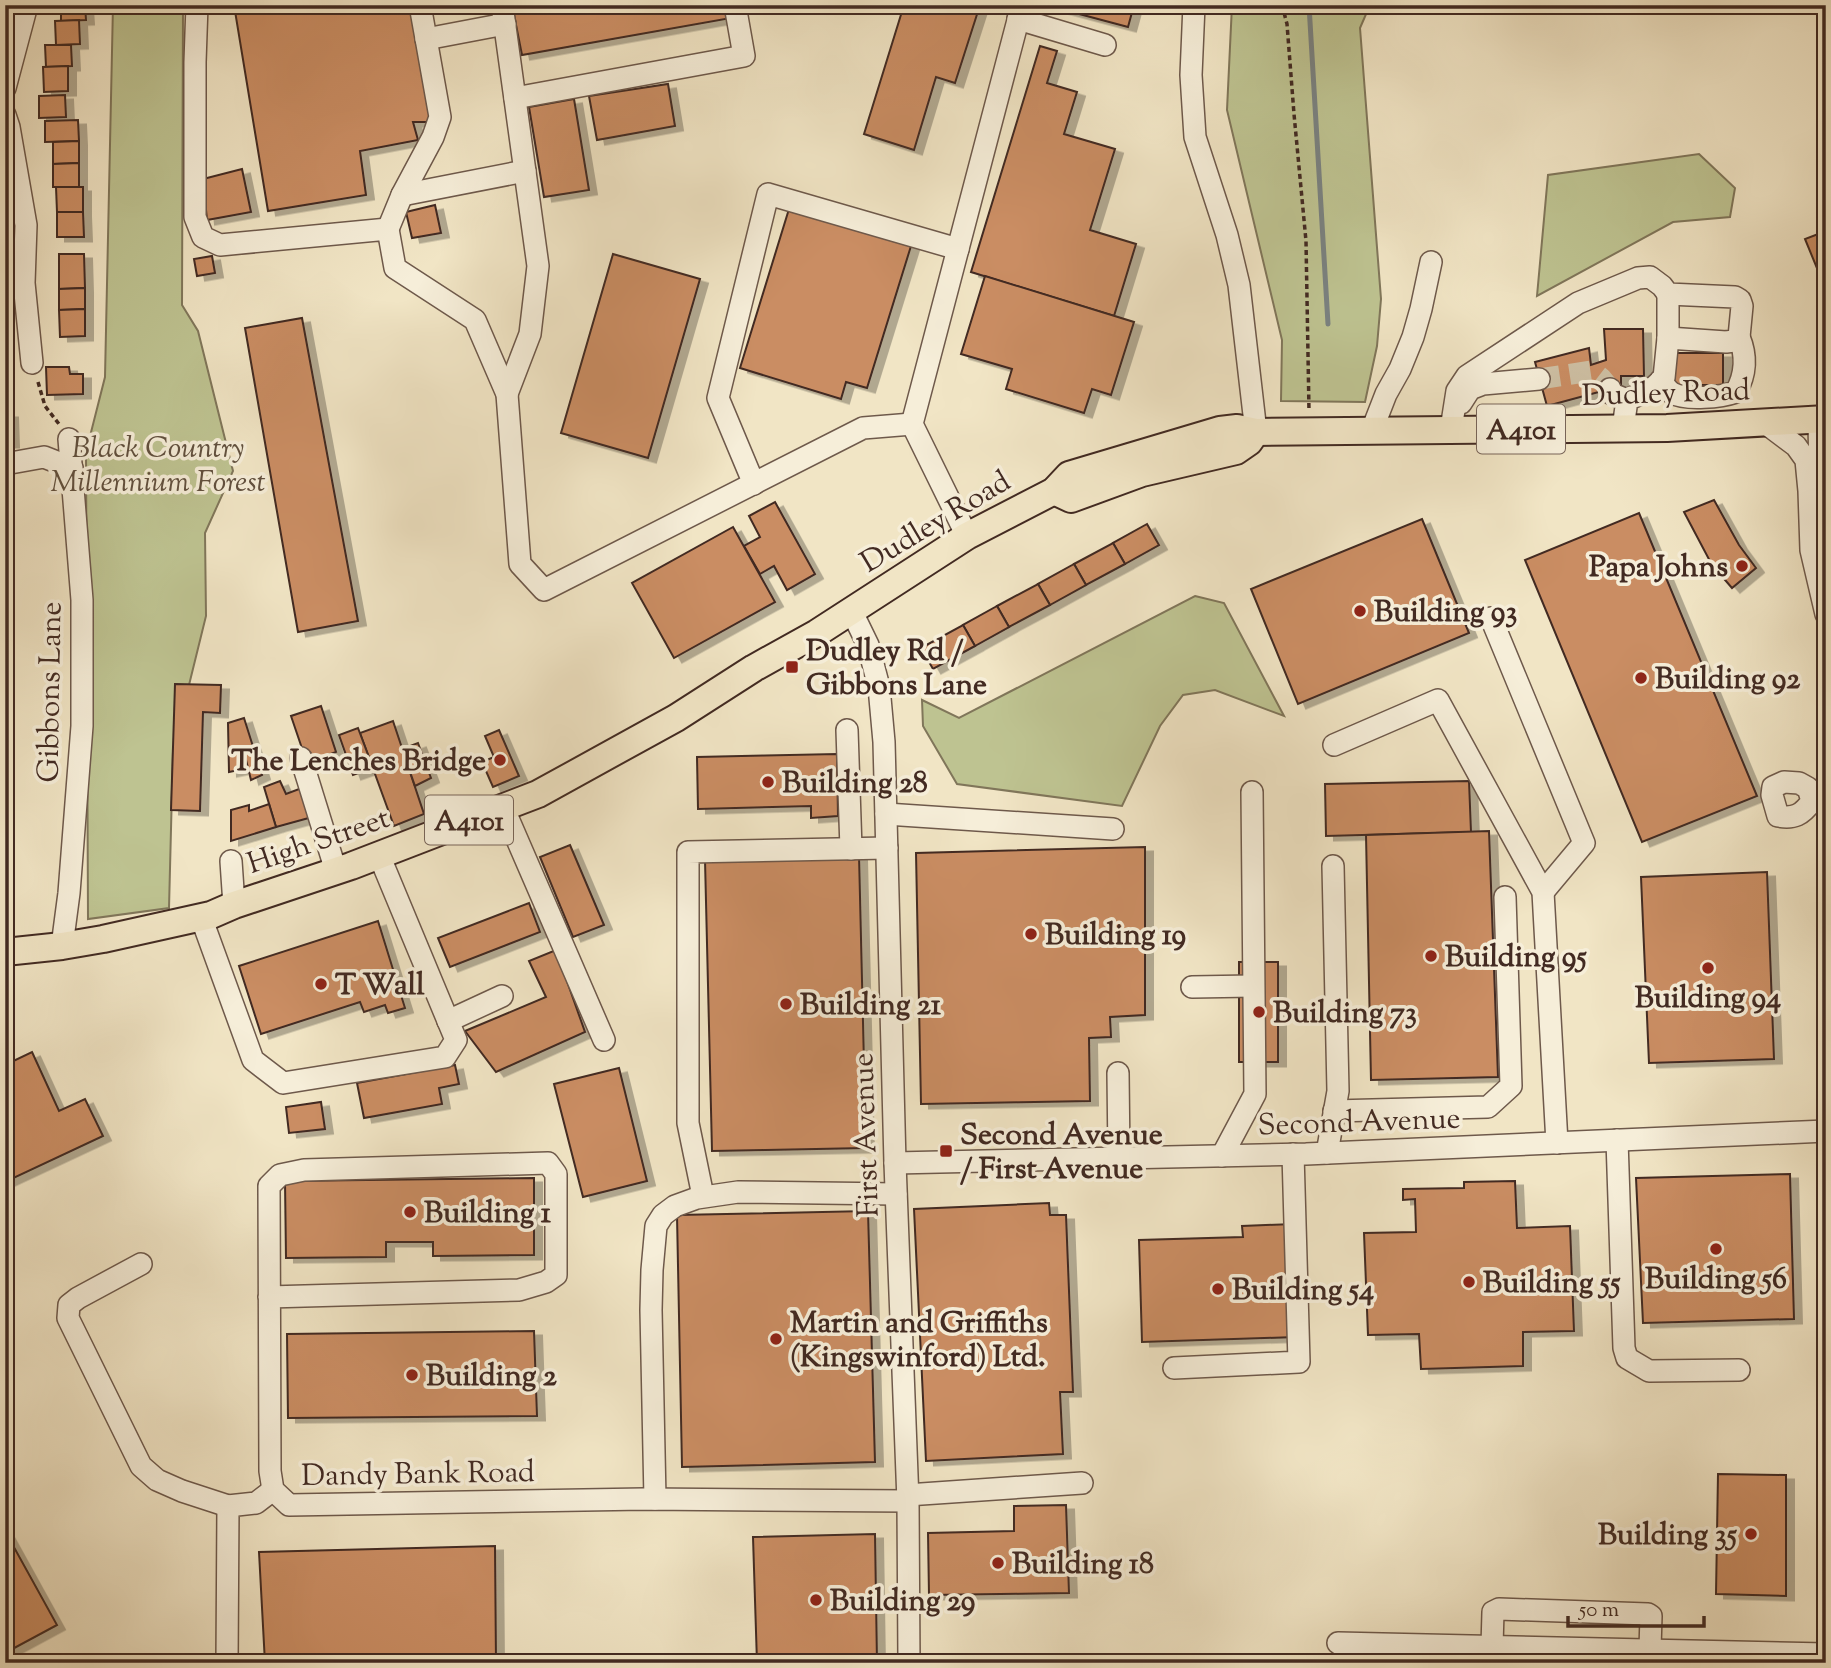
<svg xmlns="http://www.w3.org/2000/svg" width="1831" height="1668" font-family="'Sorts Mill Goudy',serif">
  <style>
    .green { fill: #bec391; stroke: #80765a; stroke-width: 2 }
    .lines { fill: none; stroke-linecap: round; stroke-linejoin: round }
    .stream { stroke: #7a8281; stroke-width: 5 }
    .building { fill: #ca8d63; stroke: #422a22; stroke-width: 2; filter: url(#shadow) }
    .minor-tunnel { stroke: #cec0a4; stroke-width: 21; stroke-dasharray: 21 10; stroke-linecap: butt }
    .minor-casing { stroke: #6e594b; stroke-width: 24 }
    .major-casing { stroke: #422a22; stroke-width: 30 }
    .path { stroke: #422a22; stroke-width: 3.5; stroke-dasharray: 5 3.5; stroke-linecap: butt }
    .minor { stroke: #f6eed9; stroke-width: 21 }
    .major { stroke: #f1e5c5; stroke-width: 26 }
    .poi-dot { fill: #8f2418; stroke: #f6eed9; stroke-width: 2.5 }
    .labels { text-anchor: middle; stroke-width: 7; stroke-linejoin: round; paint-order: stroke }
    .shield { fill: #f6eed9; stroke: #786559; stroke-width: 2 }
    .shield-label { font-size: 28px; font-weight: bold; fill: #422a22 }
    .street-label { font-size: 30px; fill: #422a22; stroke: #f6eed9 }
    .park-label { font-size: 30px; font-style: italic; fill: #61503e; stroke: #f6eed9 }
    .poi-label { font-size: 30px; font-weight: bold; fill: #422a22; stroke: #f6eed9; text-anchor: start }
  </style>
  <defs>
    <filter id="shadow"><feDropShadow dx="8" dy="4.5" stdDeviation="0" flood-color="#0004"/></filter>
  </defs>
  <rect width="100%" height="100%" fill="#f1e5c5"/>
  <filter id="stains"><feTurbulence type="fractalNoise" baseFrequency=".00286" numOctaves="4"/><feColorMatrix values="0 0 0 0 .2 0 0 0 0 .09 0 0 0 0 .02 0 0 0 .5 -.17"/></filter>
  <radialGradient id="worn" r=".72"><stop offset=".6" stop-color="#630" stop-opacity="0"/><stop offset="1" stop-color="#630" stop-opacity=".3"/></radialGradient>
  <!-- green -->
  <g class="green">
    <path d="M113 5H183L182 305 198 331 233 471 205 533 206 616 173 750 169 908 88 919 86 452 105 377Z"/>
    <path d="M1232 5H1370L1360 28 1381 299 1377 346 1365 402 1281 401 1282 340 1227 110Z"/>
    <path d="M1699 154 1735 188 1730 217 1673 222 1537 296 1548 175Z"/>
    <path d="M1195 596 1224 603 1284 716 1215 690 1183 695 1160 726 1122 806 957 784 923 726 922 700 959 718Z"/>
  </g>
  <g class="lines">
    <!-- stream -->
    <path class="stream" d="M1309 5 1328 324"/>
  </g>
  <!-- building -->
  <g class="building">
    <path d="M61 5H85L86 20 61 21Z"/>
    <path d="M234 5H390L391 9 412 5 431 122H413L418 140 360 151 366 195 268 211Z"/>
    <path d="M512 5H729L731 18 522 55Z"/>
    <path d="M904 5H980L955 83 936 77 914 150 864 134Z"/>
    <path d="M1054 5H1134L1128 27 1053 7Z"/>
    <path d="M79 20 80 44 56 45 55 21Z"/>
    <path d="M45 45H71L72 66 46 67Z"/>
    <path d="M1040 46 1057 51 1047 83 1077 92 1064 134 1115 149 1090 230 1136 244 1114 316 971 272Z"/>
    <path d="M68 66V91L44 92 43 67Z"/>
    <path d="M668 84 675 126 597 140 589 96Z"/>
    <path d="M65 95 66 117 39 118V96Z"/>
    <path d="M574 99 589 190 544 197 529 107Z"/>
    <path d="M78 120 79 141 45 142V121Z"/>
    <path d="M79 141V163L53 164V142Z"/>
    <path d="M79 163V187H53V164Z"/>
    <path d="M242 169 251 212 207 220 203 179Z"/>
    <path d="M56 187H83V212H57Z"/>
    <path d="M435 205 441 233 412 238 406 212Z"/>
    <path d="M789 209 911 246 867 388 846 382 841 399 740 368Z"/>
    <path d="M57 212H83L84 237H57Z"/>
    <path d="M1826 231V276L1821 278 1805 239Z"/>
    <path d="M59 254H84L85 288 59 289Z"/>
    <path d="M613 254 700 279 648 458 561 433Z"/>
    <path d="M212 256 215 273 197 276 194 259Z"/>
    <path d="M985 276 1134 322 1111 395 1092 389 1084 413 1006 389 1012 369 961 354Z"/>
    <path d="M85 288V309L59 310V289Z"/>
    <path d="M85 309V336L60 337 59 310Z"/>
    <path d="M302 318 358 621 298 632 245 328Z"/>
    <path d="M1604 329H1643L1644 376H1621V386L1547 406 1535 362 1589 348 1591 365 1606 360Z"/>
    <rect x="1673" y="353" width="50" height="32"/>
    <path d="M46 367H69L70 374H83V394L47 395Z"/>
    <path d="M5 413H10L11 443H5Z"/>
    <path d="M1714 500 1739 545 1756 568 1732 588 1712 565 1684 512Z"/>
    <path d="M775 502 815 574 787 590 774 566 760 574 744 546 760 537 749 516Z"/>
    <path d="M1639 513 1757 796 1642 842 1525 560Z"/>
    <path d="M1422 519 1469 633 1298 704 1251 589Z"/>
    <path d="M1147 524 1159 545 1125 564 1113 543Z"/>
    <path d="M733 527 775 602 674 658 632 583Z"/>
    <path d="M1113 543 1125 564 1086 585 1074 564Z"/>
    <path d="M1074 564 1086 585 1050 605 1038 584Z"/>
    <path d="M1038 584 1050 605 1009 627 997 606Z"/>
    <path d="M997 606 1009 627 975 646 963 625Z"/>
    <path d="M963 625 975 646 933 669 921 648Z"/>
    <path d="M175 684 221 685 220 713 203 712 200 811 171 810Z"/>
    <path d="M321 706 336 752 307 763 291 716Z"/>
    <path d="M244 718 262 775 251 780 244 752 239 754V770L229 772 228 723Z"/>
    <path d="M393 721 424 814 394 826 360 733Z"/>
    <path d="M358 728 373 768 353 775 339 735Z"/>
    <path d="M499 730 519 776 493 787 482 762 494 757 485 736Z"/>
    <path d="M418 743 431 778 415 786 402 749Z"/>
    <path d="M837 754 838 816 811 818V806L698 809 697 757Z"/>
    <path d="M280 781 286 794 307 786 316 816 276 827 264 787Z"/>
    <path d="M1469 781 1471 832 1326 836 1325 784Z"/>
    <path d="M269 804 276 827 231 841V810L249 805V811Z"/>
    <path d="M1489 831 1498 1077 1371 1080 1366 835Z"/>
    <path d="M570 845 604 925 573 937 540 857Z"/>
    <path d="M1145 847V1015L1110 1017 1111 1037 1089 1038 1090 1101 921 1104 916 853Z"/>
    <path d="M859 855 866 1148 712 1151 705 860Z"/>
    <path d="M1767 872 1774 1059 1649 1063 1641 877Z"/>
    <path d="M529 903 540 932 450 967 438 938Z"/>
    <path d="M378 921 405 1008 388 1013 385 1005 364 1012 360 1002 261 1034 239 966Z"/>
    <path d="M556 950 585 1032 496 1072 465 1031 546 997 529 961Z"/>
    <rect x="1239" y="962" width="39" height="100"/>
    <path d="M32 1052 59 1111 85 1099 103 1136 5 1182V1065Z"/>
    <path d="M455 1065 459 1084 439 1088 442 1104 364 1118 357 1083Z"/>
    <path d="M619 1068 647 1181 583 1197 554 1084Z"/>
    <path d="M321 1102 325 1129 289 1133 286 1107Z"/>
    <path d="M1790 1174 1794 1319 1643 1323 1636 1178Z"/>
    <path d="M534 1178V1255L433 1256V1242H386V1257L286 1258 285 1181Z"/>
    <path d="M1515 1181 1517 1228 1570 1226 1574 1331 1523 1332V1366L1421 1369 1419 1334 1368 1335 1364 1233 1416 1232 1415 1199 1403 1200V1189L1464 1188V1182Z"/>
    <path d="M1049 1203 1050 1215H1066L1073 1392H1060L1063 1454 926 1461 914 1209Z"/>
    <path d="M868 1211 875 1462 682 1467 677 1215Z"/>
    <path d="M1294 1224 1296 1337 1142 1342 1139 1240 1243 1237 1242 1226Z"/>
    <path d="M534 1331 537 1416 288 1418 287 1334Z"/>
    <path d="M1718 1474 1786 1475V1596L1716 1594Z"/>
    <path d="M1066 1505 1069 1593 929 1595 928 1533 1014 1531V1506Z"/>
    <path d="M5 1531 57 1625 5 1653Z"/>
    <path d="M875 1534 877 1663H757L753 1537Z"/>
    <path d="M495 1546 496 1663H265L259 1552Z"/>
  </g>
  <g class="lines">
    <!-- minor-tunnel -->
    <path class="minor-tunnel" d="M1539 379 1592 371 1601 378 1610 389"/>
    <!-- minor casing -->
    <g class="minor-casing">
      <g id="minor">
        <path d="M197 5 195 62V217L203 237 220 245 388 229 395 268 475 320 507 394 520 564 544 590 863 428 912 424"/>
        <path d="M502 5 538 266 530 334 507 394"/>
        <path d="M1194 5 1191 75 1195 137 1227 235 1239 285 1256 432"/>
        <path d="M1018 19 1105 45"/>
        <path d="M426 39 505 24"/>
        <path d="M5 88 27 5"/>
        <path d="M515 98 744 56 735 5"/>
        <path d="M5 115 9 127 26 225 24 283 32 363"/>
        <path d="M402 195 525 171"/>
        <path d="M388 229 402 195 433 137 440 117 420 5"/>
        <path d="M1661 380C1664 385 1667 390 1672 393 1687 401 1721 397 1736 392 1746 374 1747 356 1739 337"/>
        <path d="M1610 389 1612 394 1627 400"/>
        <path d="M1461 403 1470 389 1483 384 1539 379"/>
        <path d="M1819 419 1820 482"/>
        <path d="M1764 422 1796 446 1806 460 1809 491 1811 550 1826 614"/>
        <path d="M1623 428 1627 400 1653 388 1664 378 1668 338V294"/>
        <path d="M1451 429 1457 391 1467 376 1578 303 1638 278 1650 277 1662 286 1668 294 1735 297 1740 300 1742 306 1739 337 1734 341 1726 342 1668 338"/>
        <path d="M1372 430 1386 394 1400 369 1413 337 1421 309 1431 262"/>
        <path d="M5 464 44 457 72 468"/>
        <path d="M754 484 718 398 768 194 958 249"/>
        <path d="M967 536 912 424 1022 5"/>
        <path d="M851 610 868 645 879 687 884 742 895 1163 908 1501 909 1663"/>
        <path d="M1491 618 1584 843 1543 892"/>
        <path d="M847 730 851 849"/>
        <path d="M1334 745 1438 700 1543 892 1557 1143"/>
        <path d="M301 758 336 871"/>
        <path d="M1784 782 1799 783 1808 788 1812 801C1802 815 1794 819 1778 816L1772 795 1773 787Z"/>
        <path d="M503 807 604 1040"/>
        <path d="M886 814 1113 829"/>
        <path d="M231 861 234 905"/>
        <path d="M201 917 253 1060 283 1083 445 1057 456 1040 379 855"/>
        <path d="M62 946 69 893 82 726V600L69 439"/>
        <path d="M1192 987 1253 986"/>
        <path d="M448 1021 502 996"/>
        <path d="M1118 1073 1119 1158"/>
        <path d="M1334 1111 1488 1107 1511 1086 1505 897"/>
        <path d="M1617 1140 1624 1348 1627 1358 1649 1371 1739 1370"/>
        <path d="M1327 1153 1338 1091 1333 866"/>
        <path d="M1222 1156 1255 1094 1252 792"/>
        <path d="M895 1163 1306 1154 1826 1131"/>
        <path d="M703 1196 688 1123V852L887 848"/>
        <path d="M141 1264 78 1298 69 1305 68 1318 141 1466 157 1480 182 1491 228 1506"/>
        <path d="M269 1297 519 1290 546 1282 556 1275V1174L548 1163 304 1170 280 1175 269 1186 270 1471 273 1490 289 1505 644 1499 908 1501"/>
        <path d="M1174 1368 1299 1362 1293 1154"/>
        <path d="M907 1495 1082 1483"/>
        <path d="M655 1499 651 1310 652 1270 656 1226 663 1215 675 1206 697 1198 738 1192 896 1194"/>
        <path d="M1338 1643 1826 1654"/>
        <path d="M1492 1646 1493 1612 1499 1609 1648 1614 1651 1616 1650 1649"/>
        <path d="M227 1663 228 1506 256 1503 273 1490"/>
      </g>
    </g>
    <!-- major casing -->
    <g class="major-casing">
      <g id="major">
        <path d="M1054 491 1071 499 1142 473 1236 451 1249 442 1256 432"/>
        <path d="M5 952 62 946 103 939 211 915 234 905 351 866 538 794 676 718 754 668 817 633 967 536 1054 491 1069 475 1220 430 1237 428 1256 432 1667 428 1826 419"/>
      </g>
    </g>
    <!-- path -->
    <g class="path">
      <path d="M1282 5 1287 24 1294 114 1306 241 1309 411"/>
      <path d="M38 382 45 406 59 424"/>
    </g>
    <!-- minor -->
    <use href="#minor" class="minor"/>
    <!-- major -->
    <use href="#major" class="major"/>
  </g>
  <!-- markers -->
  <g class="poi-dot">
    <circle cx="1742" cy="566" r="7"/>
    <circle cx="1360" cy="611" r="7"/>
    <rect x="785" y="660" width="14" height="14" rx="3.5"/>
    <circle cx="1641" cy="678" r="7"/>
    <circle cx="500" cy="760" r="7"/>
    <circle cx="768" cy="782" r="7"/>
    <circle cx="1031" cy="934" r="7"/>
    <circle cx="1431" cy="956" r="7"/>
    <circle cx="1708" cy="968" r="7"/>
    <circle cx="321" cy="984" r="7"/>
    <circle cx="786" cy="1004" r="7"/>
    <circle cx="1259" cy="1012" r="7"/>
    <rect x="939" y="1144" width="14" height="14" rx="3.5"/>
    <circle cx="410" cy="1212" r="7"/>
    <circle cx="1716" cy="1249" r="7"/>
    <circle cx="1469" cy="1282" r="7"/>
    <circle cx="1218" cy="1289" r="7"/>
    <circle cx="776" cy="1339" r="7"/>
    <circle cx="412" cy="1375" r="7"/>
    <circle cx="1751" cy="1534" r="7"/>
    <circle cx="998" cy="1563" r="7"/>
    <circle cx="816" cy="1600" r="7"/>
  </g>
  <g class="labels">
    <!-- shield labels -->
    <g class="shield">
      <rect x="1477" y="404.5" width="88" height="49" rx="5"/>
      <rect x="425" y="795.5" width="88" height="49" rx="5"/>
    </g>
    <g class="shield-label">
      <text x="1521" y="439">A4101</text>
      <text x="469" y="830">A4101</text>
    </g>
    <!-- street labels -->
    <g class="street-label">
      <text transform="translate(1666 392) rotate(-2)" y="10">Dudley Road</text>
      <text transform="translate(935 521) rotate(-31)" y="10">Dudley Road</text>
      <text transform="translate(49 692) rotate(-89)" y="10">Gibbons Lane</text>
      <text transform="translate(318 840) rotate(-19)" y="10">High Street</text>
      <text transform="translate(1359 1121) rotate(-2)" y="10">Second Avenue</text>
      <text transform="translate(865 1135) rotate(-92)" y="10">First Avenue</text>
      <text transform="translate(418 1473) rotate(-1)" y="10">Dandy Bank Road</text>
    </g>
    <!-- park labels -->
    <g class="park-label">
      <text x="158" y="457">Black Country<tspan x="158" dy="34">Millennium Forest</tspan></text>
    </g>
    <!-- poi labels -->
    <g class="poi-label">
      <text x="1728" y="576" text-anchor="end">Papa Johns</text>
      <text x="1374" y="621">Building 93</text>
      <text x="806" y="660">Dudley Rd /<tspan x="806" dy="34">Gibbons Lane</tspan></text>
      <text x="1655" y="688">Building 92</text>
      <text x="486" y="770" text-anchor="end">The Lenches Bridge</text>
      <text x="782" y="792">Building 28</text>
      <text x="1045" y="944">Building 19</text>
      <text x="1445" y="966">Building 95</text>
      <text x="335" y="994">T Wall</text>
      <text x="1708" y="1007" text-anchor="middle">Building 94</text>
      <text x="800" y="1014">Building 21</text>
      <text x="1273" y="1022">Building 73</text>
      <text x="960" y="1144">Second Avenue<tspan x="960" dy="34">/ First Avenue</tspan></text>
      <text x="424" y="1222">Building 1</text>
      <text x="1716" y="1288" text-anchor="middle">Building 56</text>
      <text x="1483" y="1292">Building 55</text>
      <text x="1232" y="1299">Building 54</text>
      <text x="790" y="1332">Martin and Griffiths<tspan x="790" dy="34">(Kingswinford) Ltd.</tspan></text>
      <text x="426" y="1385">Building 2</text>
      <text x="1737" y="1544" text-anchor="end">Building 35</text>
      <text x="1012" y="1573">Building 18</text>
      <text x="830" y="1610">Building 29</text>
    </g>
  </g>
  <!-- margin -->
  <rect width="1831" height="1668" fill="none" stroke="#f1e5c5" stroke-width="28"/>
  <rect x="7" y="7" width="1817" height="1654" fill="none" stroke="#422a22" stroke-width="3.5"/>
  <rect x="14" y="14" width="1803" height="1640" fill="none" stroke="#422a22" stroke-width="2"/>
  <!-- scale -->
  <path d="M1568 1616v10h136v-10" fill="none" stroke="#422a22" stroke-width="3.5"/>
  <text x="1579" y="1616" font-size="21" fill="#422a22" stroke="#f6eed9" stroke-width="5" paint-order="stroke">50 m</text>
  <rect width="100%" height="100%" filter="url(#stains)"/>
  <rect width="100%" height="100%" fill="url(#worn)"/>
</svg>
